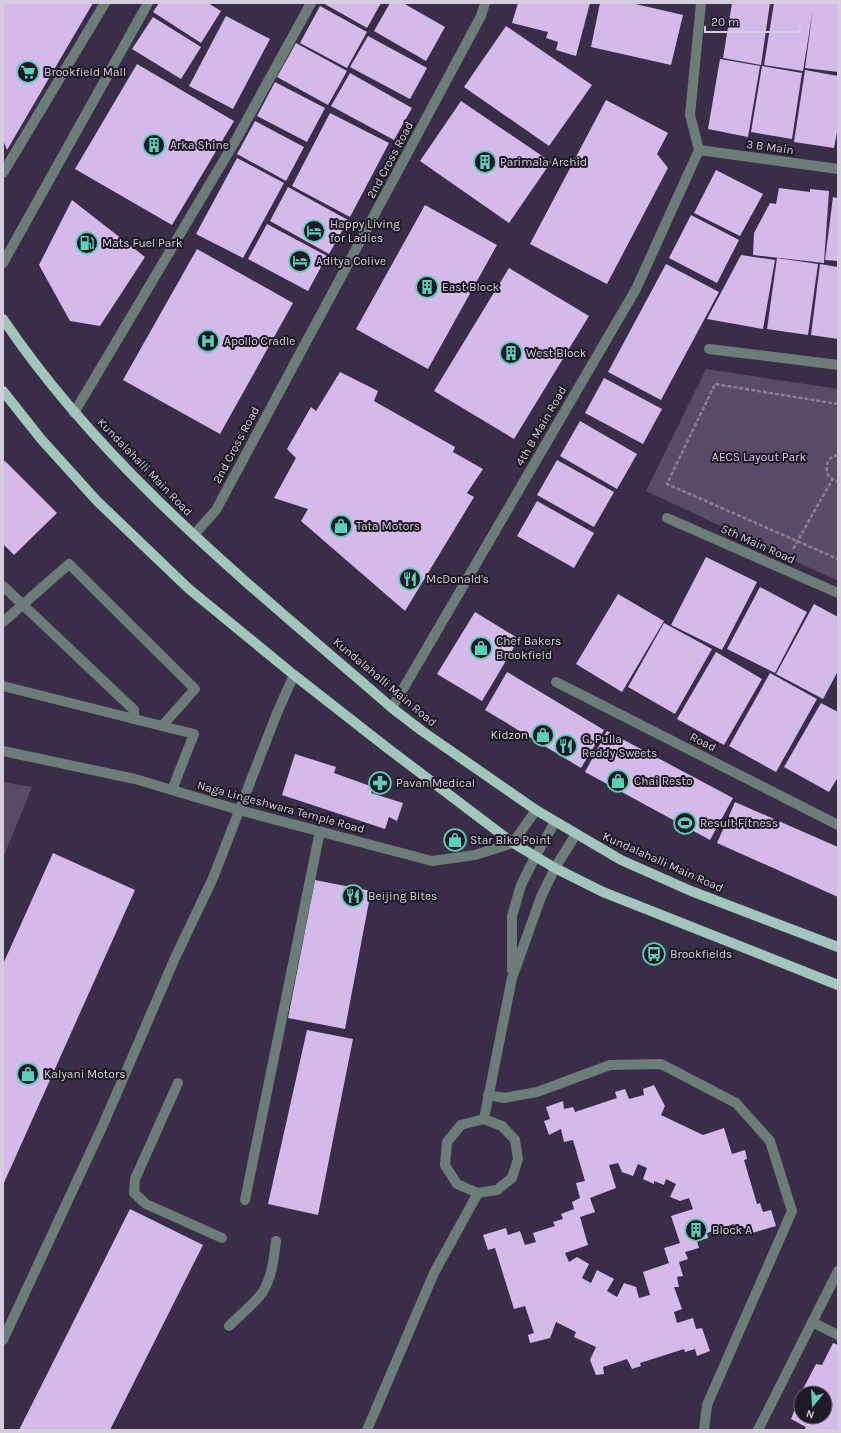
<svg xmlns="http://www.w3.org/2000/svg" width="841" height="1433" font-family="Karla,sans-serif">
  <style>
    .green { fill: #594b68 }
    .building { fill: #d3baeb; fill-rule: evenodd }
    .lines { fill: none; stroke-linecap: round; stroke-linejoin: round }
    .path { stroke: #8a7f94; stroke-width: 2.5; stroke-dasharray: 4 2; stroke-linecap: butt }
    .minor { stroke: #6c7d79; stroke-width: 10 }
    .major { stroke: #a2c5bd; stroke-width: 10 }
    .labels { text-anchor: middle; stroke-width: 4; stroke-linejoin: round; paint-order: stroke }
    .poi-label { font-size: 12px; fill: #d5cddd; stroke: #1e1924; text-anchor: start }
    .street-label { font-size: 12px; fill: #d5cddd; stroke: #1e1924 }
    .park-label { font-size: 12px; fill: #dfc3fb; stroke: #1e1924 }
  </style>
  <rect width="100%" height="100%" fill="#3a2d47"/>
  <!-- green -->
  <g class="green">
    <path d="M706 369 838 389V581L646 491Z"/>
    <path d="M3 782 32 787 3 858Z"/>
  </g>
  <!-- building -->
  <g class="building">
    <path d="M3 3H93L7 150 3 140Z"/>
    <path d="M159 3H208L221 11 201 43 153 12Z"/>
    <path d="M323 3H381L367 28Z"/>
    <path d="M390 3H403L445 27 426 61 374 31Z"/>
    <path d="M518 3H590L576 56 556 50 558 42 546 38 548 32 512 23Z"/>
    <path d="M600 3H631L683 15 671 65 591 47Z"/>
    <path d="M732 3H770L761 65 723 58Z"/>
    <path d="M774 3H838V72L805 68 813 9 803 71 764 65Z"/>
    <path d="M320 6 367 32 347 68 300 43Z"/>
    <path d="M226 16 270 39 233 109 189 86Z"/>
    <path d="M153 17 201 47 181 79 132 49Z"/>
    <path d="M506 26 592 85 549 146 464 87Z"/>
    <path d="M368 36 427 68 410 99 350 67Z"/>
    <path d="M296 43 347 71 328 105 277 77Z"/>
    <path d="M720 59 760 66 748 137 708 129Z"/>
    <path d="M137 64 234 121 172 225 75 169Z"/>
    <path d="M762 66 802 73 792 139 751 132Z"/>
    <path d="M805 70 838 76V127L834 148 794 142Z"/>
    <path d="M350 73 412 108 394 140 331 106Z"/>
    <path d="M275 82 325 108 307 142 257 116Z"/>
    <path d="M606 100 668 133 657 154 668 168 607 284 530 244Z"/>
    <path d="M461 101 551 162 509 223 420 161Z"/>
    <path d="M330 113 389 143 350 217 292 186Z"/>
    <path d="M255 121 304 147 286 181 237 154Z"/>
    <path d="M237 158 284 183 243 258 196 234Z"/>
    <path d="M716 170 763 194 740 236 694 213Z"/>
    <path d="M288 187 348 220 329 254 270 221Z"/>
    <path d="M779 188 810 192V189L829 191 824 263 753 255 754 233 770 203 776 204Z"/>
    <path d="M833 197 838 198V261L825 260Z"/>
    <path d="M72 200 145 257 100 326 70 321 39 265Z"/>
    <path d="M425 205 497 245 428 369 356 329Z"/>
    <path d="M691 215 739 240 717 283 669 258Z"/>
    <path d="M267 224 327 256 308 291 248 259Z"/>
    <path d="M197 249 293 303 220 434 123 380Z"/>
    <path d="M741 255 775 260 763 329 707 319Z"/>
    <path d="M777 258 818 264 808 335 767 329Z"/>
    <path d="M666 264 719 292 661 400 608 372Z"/>
    <path d="M820 264 838 267V339L811 335Z"/>
    <path d="M509 268 589 316 514 439 434 391Z"/>
    <path d="M340 372 378 391 374 401 455 447 453 452 483 469 467 493 474 497 405 611 301 521 308 509 274 498 296 458 287 449 311 407 316 411Z"/>
    <path d="M604 378 662 409 643 444 585 413Z"/>
    <path d="M580 421 637 454 617 489 560 456Z"/>
    <path d="M557 460 614 492 594 527 537 495Z"/>
    <path d="M5 461 57 513 14 555 3 544V463Z"/>
    <path d="M537 501 594 533 574 568 517 536Z"/>
    <path d="M706 557 757 582 722 650 671 625Z"/>
    <path d="M760 587 807 612 775 673 727 649Z"/>
    <path d="M618 594 664 621 622 692 576 664Z"/>
    <path d="M814 604 838 617V671L823 699 776 674Z"/>
    <path d="M475 612 519 639 482 701 437 674Z"/>
    <path d="M664 623 712 649 675 714 628 687Z"/>
    <path d="M716 652 762 679 724 745 677 719Z"/>
    <path d="M507 672 604 730 581 768 485 710Z"/>
    <path d="M770 673 817 699 776 772 729 746Z"/>
    <path d="M821 703 838 712V777L829 792 784 767Z"/>
    <path d="M607 731 733 798 710 840 585 772Z"/>
    <path d="M295 754 336 767 334 773 373 787 371 793 403 803 397 821 389 817 385 829 282 795Z"/>
    <path d="M735 802 838 847V897L717 843Z"/>
    <path d="M53 853 135 890 3 1185V964Z"/>
    <path d="M315 880 371 891 345 1029 288 1018Z"/>
    <path d="M307 1030 353 1039 318 1215 268 1204Z"/>
    <path d="M654 1085 665 1106 661 1115 703 1135 724 1128 732 1154 745 1150 747 1159 744 1160 757 1204 760 1203 763 1212 771 1210 776 1226 752 1233 749 1227 737 1231 734 1224 707 1233 708 1238 697 1241 699 1248 685 1252 688 1259 679 1262 683 1276 677 1277 679 1287H674L682 1309 674 1312 677 1323 693 1318 696 1329 702 1328 710 1351 697 1356 695 1349 685 1352 684 1349 640 1363 641 1366 632 1369 627 1359 603 1367 604 1374 596 1375 590 1360 596 1347 574 1337 576 1332 556 1322 550 1338 530 1343 528 1335 534 1333 525 1306 514 1309 495 1248 488 1250 483 1235 506 1228 508 1235 520 1231 525 1245 536 1242 533 1233 555 1226 553 1222 563 1219 561 1214 574 1209 572 1202 580 1198 576 1183 585 1181 573 1140 564 1142 561 1129 549 1135 544 1121 550 1119 546 1107 563 1101 564 1109 573 1107 575 1112 617 1098 615 1092 625 1089 629 1099 644 1095 643 1089ZM618 1163 622 1172 633 1176 638 1164 647 1168 643 1179 654 1184V1181L664 1185 666 1179 676 1184 670 1197 680 1201 689 1198 693 1209 671 1216 680 1243 664 1248 669 1263 643 1272 650 1295 639 1298 636 1287 624 1283 617 1297 607 1291 614 1279 597 1270 591 1283 582 1278 589 1264 577 1257 569 1262 565 1253 588 1245 580 1217 595 1212 590 1198 616 1188 609 1165Z"/>
    <path d="M130 1209 203 1245 110 1430H19Z"/>
    <path d="M833 1343 838 1345V1430H804L806 1427 791 1419 797 1404 801 1406V1417H825V1393H810L803 1389 816 1364 822 1365Z"/>
  </g>
  <g class="lines">
    <!-- path -->
    <g class="path">
      <path d="M838 404 715 384 667 484 838 559"/>
      <path d="M838 455C827 457 824 467 829 477L838 482"/>
      <path d="M793 549 832 480"/>
    </g>
    <!-- minor -->
    <g class="minor">
      <path d="M699 150 690 115 701 3"/>
      <path d="M699 150 838 169"/>
      <path d="M3 173 105 3"/>
      <path d="M3 263 148 3"/>
      <path d="M709 349 838 365"/>
      <path d="M74 413 237 138 311 3"/>
      <path d="M667 518 838 593"/>
      <path d="M194 535 216 510 481 16 485 3"/>
      <path d="M3 586 134 710V719"/>
      <path d="M3 622 69 564 195 689 162 726"/>
      <path d="M556 682 838 825"/>
      <path d="M3 686 194 734 172 790"/>
      <path d="M392 708 636 289 699 150"/>
      <path d="M3 751 135 779 239 810 432 861 475 855 513 843 536 810"/>
      <path d="M512 970V916L521 885 535 857 555 822"/>
      <path d="M178 1083 135 1179 134 1193 146 1204 222 1238"/>
      <path d="M488 1095 504 1098 537 1092 610 1065 661 1064 736 1103 770 1141 792 1211 707 1405 704 1430"/>
      <path d="M484 1119 512 978 541 897 555 868 576 834"/>
      <path d="M484 1119 502 1126 515 1140 518 1159 512 1178 497 1190 478 1193 457 1184 445 1165 447 1142 461 1125Z"/>
      <path d="M245 1200 320 831"/>
      <path d="M812 1322 838 1335"/>
      <path d="M229 1326C239 1316 254 1304 262 1293 272 1278 274 1258 276 1241"/>
      <path d="M3 1340 103 1125 175 958 213 878 277 713 294 675"/>
      <path d="M367 1430 434 1273 478 1193"/>
      <path d="M758 1430 838 1271"/>
    </g>
    <!-- major -->
    <g class="major">
      <path d="M3 319C106 472 254 588 392 708L422 731 536 810 621 860 691 891 838 947"/>
      <path d="M3 391 41 439 97 501 189 589 294 675 386 747 513 843 555 868 603 892 838 985"/>
    </g>
  </g>
  <!-- icons -->
  <defs>
    <g id="supermarket-ring" transform="scale(1.15)"><circle r="9.5" fill="#1e1924" stroke="#5dceb9" stroke-width="1.5"/><path d="M-6-5.5h2.5l.6 2H6L4.5 2H-2.5L-4.4-4H-6ZM-1.5 3.2a1.3 1.3 0 1 0 .1 0ZM3 3.2a1.3 1.3 0 1 0 .1 0Z" fill="#5dceb9"/></g>
    <g id="building-ring" transform="scale(1.15)"><circle r="9.5" fill="#1e1924" stroke="#5dceb9" stroke-width="1.5"/><path d="M-4-6H4V6H1V3H-1V6H-4ZM-2.5-4.3h1.7v1.8h-1.7ZM.8-4.3h1.7v1.8H.8ZM-2.5-1h1.7V.8h-1.7ZM.8-1h1.7V.8H.8Z" fill="#5dceb9"/></g>
    <g id="hotel-ring" transform="scale(1.15)"><circle r="9.5" fill="#1e1924" stroke="#5dceb9" stroke-width="1.5"/><path d="M-6-4.5h1.5V1H6V5H4.5V3h-9V5H-6ZM-4 0a1.8 1.8 0 1 1 3.6 0ZM.5 0V-2.5h3Q6-2.5 6 0Z" fill="#5dceb9"/></g>
    <g id="fuel-ring" transform="scale(1.15)"><circle r="9.5" fill="#1e1924" stroke="#5dceb9" stroke-width="1.5"/><path d="M-5.5-6h7V0h2V4h1.3V-2.5L3-4.5l.8-.8L6-3V5H2.5V1h-1V6h-7ZM-4.2-4.7v3.2H.2V-4.7Z" fill="#5dceb9"/></g>
    <g id="hospital-ring" transform="scale(1.15)"><circle r="9.5" fill="#1e1924" stroke="#5dceb9" stroke-width="1.5"/><path d="M-5-5h3v3.5h4V-5h3V5h-3V1.5h-4V5h-3Z" fill="#5dceb9"/></g>
    <g id="shop-ring" transform="scale(1.15)"><circle r="9.5" fill="#1e1924" stroke="#5dceb9" stroke-width="1.5"/><path d="M-5-2.5h2.3a2.7 3.5 0 0 1 5.4 0H5L5.5 6h-11ZM-1.5-2.5h3a1.5 2.3 0 0 0-3 0Z" fill="#5dceb9"/></g>
    <g id="restaurant-ring" transform="scale(1.15)"><circle r="9.5" fill="#1e1924" stroke="#5dceb9" stroke-width="1.5"/><path d="M-5-6h1v4h1v-4h1v4h1v-4h1v5L-1.5 .5V6h-2V.5L-5-1ZM5-6V6H3V1.5H1.5Q1.5-4 5-6Z" fill="#5dceb9"/></g>
    <g id="pharmacy-ring" transform="scale(1.15)"><circle r="9.5" fill="#1e1924" stroke="#5dceb9" stroke-width="1.5"/><path d="M-2-6h4v4h4v4h-4v4h-4v-4h-4v-4h4Z" fill="#5dceb9"/></g>
    <g id="stadium-ring" transform="scale(1.15)"><circle r="9.5" fill="#1e1924" stroke="#5dceb9" stroke-width="1.5"/><path d="M0-5a6.5 5 0 1 0 0 10a6.5 5 0 1 0 0-10ZM-3.5-1.8h7v3.6h-7Z" fill="#5dceb9"/></g>
    <g id="bus-ring" transform="scale(1.15)"><circle r="9.5" fill="#1e1924" stroke="#5dceb9" stroke-width="1.5"/><path d="M-5-6H5V4H4V6H2V4H-2V6H-4V4H-5ZM-3.5-4V0h7V-4ZM-3.5 1.2v1.5H-2V1.2ZM2 1.2v1.5H3.5V1.2Z" fill="#5dceb9"/></g>
  </defs>
  <g fill-rule="evenodd">
    <use href="#supermarket-ring" x="28" y="72"/>
    <use href="#building-ring" x="154" y="145"/>
    <use href="#building-ring" x="485" y="162"/>
    <use href="#hotel-ring" x="314" y="231"/>
    <use href="#fuel-ring" x="87" y="243"/>
    <use href="#hotel-ring" x="300" y="261"/>
    <use href="#building-ring" x="427" y="287"/>
    <use href="#hospital-ring" x="208" y="341"/>
    <use href="#building-ring" x="511" y="353"/>
    <use href="#shop-ring" x="341" y="526"/>
    <use href="#restaurant-ring" x="410" y="579"/>
    <use href="#shop-ring" x="481" y="648"/>
    <use href="#shop-ring" x="543" y="735"/>
    <use href="#restaurant-ring" x="566" y="746"/>
    <use href="#shop-ring" x="618" y="781"/>
    <use href="#pharmacy-ring" x="380" y="783"/>
    <use href="#stadium-ring" x="685" y="823"/>
    <use href="#shop-ring" x="455" y="840"/>
    <use href="#restaurant-ring" x="353" y="896"/>
    <use href="#bus-ring" x="654" y="954"/>
    <use href="#shop-ring" x="28" y="1074"/>
    <use href="#building-ring" x="696" y="1230"/>
  </g>
  <g class="labels">
    <!-- poi labels -->
    <g class="poi-label">
      <text x="44" y="76">Brookfield Mall</text>
      <text x="170" y="149">Arka Shine</text>
      <text x="500" y="166">Parimala Archid</text>
      <text x="330" y="228">Happy Living<tspan x="330" dy="14">for Ladies</tspan></text>
      <text x="102" y="247">Mats Fuel Park</text>
      <text x="316" y="265">Aditya Colive</text>
      <text x="442" y="291">East Block</text>
      <text x="224" y="345">Apollo Cradle</text>
      <text x="526" y="357">West Block</text>
      <text x="356" y="530">Tata Motors</text>
      <text x="426" y="583">McDonald's</text>
      <text x="496" y="645">Chef Bakers<tspan x="496" dy="14">Brookfield</tspan></text>
      <text x="528" y="739" text-anchor="end">Kidzon</text>
      <text x="582" y="743">G. Pulla<tspan x="582" dy="14">Reddy Sweets</tspan></text>
      <text x="634" y="785">Chai Resto</text>
      <text x="396" y="787">Pavan Medical</text>
      <text x="700" y="827">Result Fitness</text>
      <text x="470" y="844">Star Bike Point</text>
      <text x="368" y="900">Beijing Bites</text>
      <text x="670" y="958">Brookfields</text>
      <text x="44" y="1078">Kalyani Motors</text>
      <text x="712" y="1234">Block A</text>
    </g>
    <!-- street labels -->
    <g class="street-label">
      <text transform="translate(770 147) rotate(8)" y="4">3 B Main</text>
      <text transform="translate(390 160) rotate(-62)" y="4">2nd Cross Road</text>
      <text transform="translate(541 426) rotate(-60)" y="4">4th B Main Road</text>
      <text transform="translate(236 445) rotate(-62)" y="4">2nd Cross Road</text>
      <text transform="translate(145 467) rotate(46)" y="4">Kundalahalli Main Road</text>
      <text transform="translate(758 544) rotate(24)" y="4">5th Main Road</text>
      <text transform="translate(385 682) rotate(40)" y="4">Kundalahalli Main Road</text>
      <text transform="translate(703 742) rotate(27)" y="4">Road</text>
      <text transform="translate(281 807) rotate(15)" y="4">Naga Lingeshwara Temple Road</text>
      <text transform="translate(663 862) rotate(24)" y="4">Kundalahalli Main Road</text>
    </g>
    <!-- park labels -->
    <g class="park-label">
      <text x="759" y="461">AECS Layout Park</text>
    </g>
  </g>
  <!-- border -->
  <rect width="841" height="1433" fill="none" stroke="#d5cddd" stroke-width="8"/>
  <!-- north arrow -->
  <g transform="translate(813 1405) rotate(198)"><circle r="19" fill="#1e1924" stroke="#67616e"/>
  <path d="M0-3L7 15L0 10L-7 15Z" fill="#5dceb9"/>
  <text y="-6" font-size="11" font-weight="bold" text-anchor="middle" fill="#d5cddd">N</text>
  </g>
  <!-- scale -->
  <path d="M705 26v6h95v-6" fill="none" stroke="#d5cddd" stroke-width="2"/>
  <text x="711" y="26" font-size="12" fill="#d5cddd" stroke="#1e1924" stroke-width="3" paint-order="stroke">20 m</text>
</svg>
